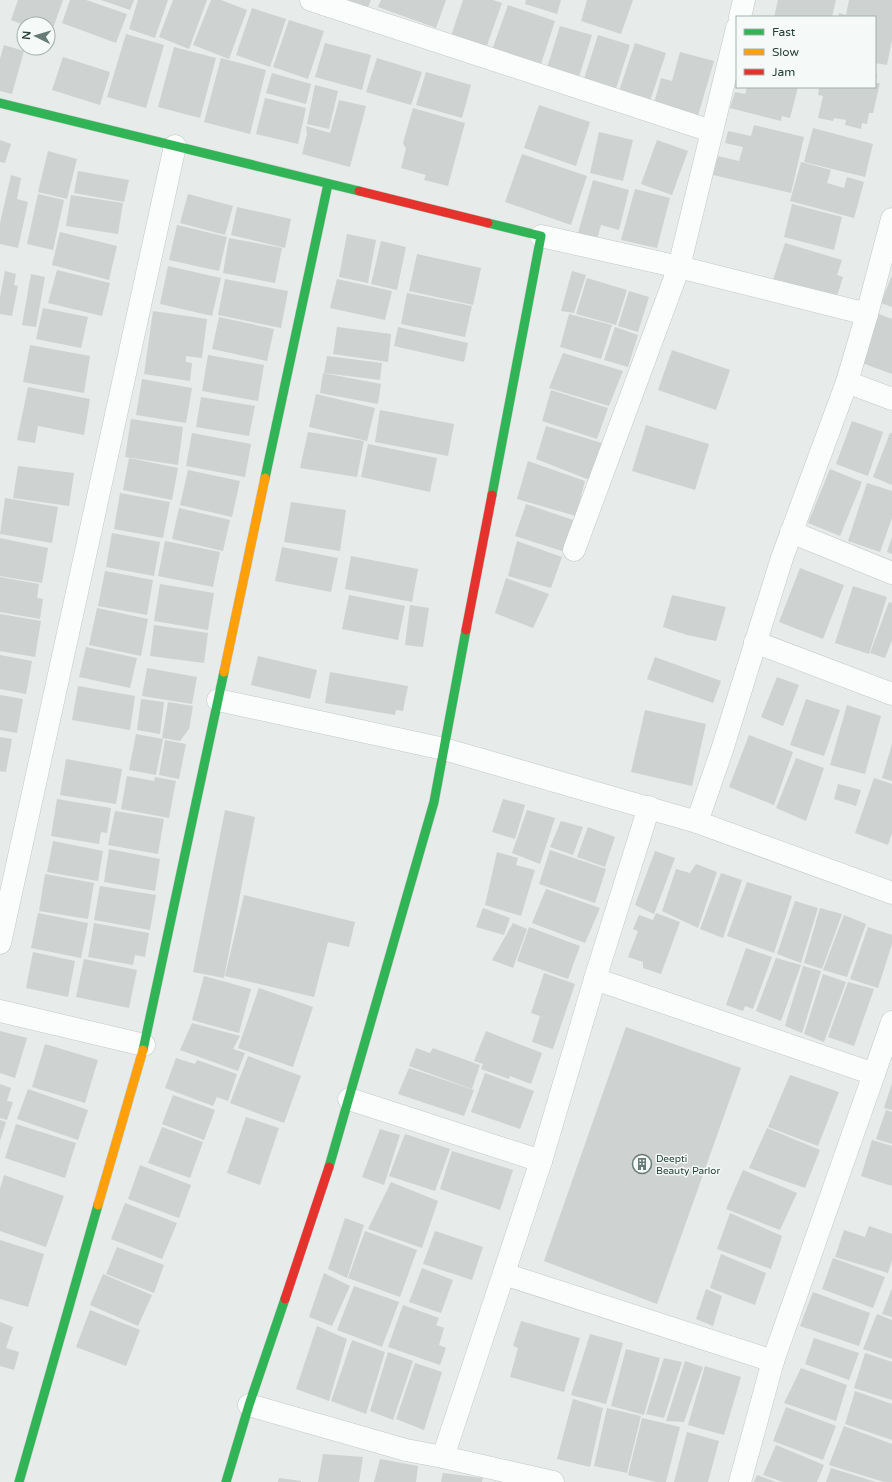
<svg xmlns="http://www.w3.org/2000/svg" width="892" height="1482" font-family="'Varela Round',sans-serif">
  <style>
    .building { fill: #ced2d1 }
    .lines { fill: none; stroke-linecap: round; stroke-linejoin: round }
    .street-casing { stroke: #c4c8c6; stroke-width: 23 }
    .fast-casing { stroke: #c2c9c6; stroke-width: 10 }
    .slow-casing { stroke: #c2c9c6; stroke-width: 10 }
    .jam-casing { stroke: #c2c9c6; stroke-width: 10 }
    .street { stroke: #fbfcfc; stroke-width: 22 }
    .fast { stroke: #30b455; stroke-width: 9 }
    .slow { stroke: #ff9f0a; stroke-width: 9 }
    .jam { stroke: #e5322d; stroke-width: 9 }
    .labels { text-anchor: middle; stroke-width: 3; stroke-linejoin: round; paint-order: stroke }
    .poi-label { font-size: 10px; fill: #243f38; stroke: #f5faf8; text-anchor: start }
  </style>
  <rect width="100%" height="100%" fill="#e7ebe9"/>
  <!-- building -->
  <g class="building">
    <path d="M18 0H63L51 34 48 33V24L24 25 11 20Z"/>
    <path d="M70 0H86L127 14 116 43 62 23Z"/>
    <path d="M101 0H134L130 10Z"/>
    <path d="M138 0H168L155 38 129 29Z"/>
    <path d="M173 0H207L189 49 159 37Z"/>
    <path d="M211 0H221L247 10 229 59 193 45Z"/>
    <path d="M341 0H371L367 10Z"/>
    <path d="M381 0H446L436 28 378 7Z"/>
    <path d="M463 0H493L502 3 485 51 450 39Z"/>
    <path d="M526 0H561L557 14 525 4Z"/>
    <path d="M587 0H633L621 34 581 21Z"/>
    <path d="M778 0H836L832 17H774Z"/>
    <path d="M849 0H892V40L887 65 875 63V17H838L839 13 846 15Z"/>
    <path d="M508 5 555 21 540 67 492 50Z"/>
    <path d="M252 8 286 19 270 67 236 55Z"/>
    <path d="M289 20 324 31 308 79 273 67Z"/>
    <path d="M560 26 592 35 578 80 546 71Z"/>
    <path d="M126 34 164 45 146 108 107 97Z"/>
    <path d="M598 35 630 45 614 95 582 85Z"/>
    <path d="M325 43 371 55 362 90 315 77Z"/>
    <path d="M635 43 666 53 648 107 617 97Z"/>
    <path d="M4 45 24 51 12 94 0 91V59Z"/>
    <path d="M174 47 216 58 200 118 158 107Z"/>
    <path d="M680 52 714 61 697 119 653 107 661 78 672 81Z"/>
    <path d="M63 57 110 72 100 105 52 90Z"/>
    <path d="M221 58 266 70 250 134 204 122Z"/>
    <path d="M377 58 422 72 411 105 366 92Z"/>
    <path d="M426 72 471 85 462 118 416 105Z"/>
    <path d="M272 73 311 84 306 104 266 93Z"/>
    <path d="M875 74H877L876 83H880L873 113H869L867 124 862 123 861 129 845 125 846 120 834 118 833 121 818 118 823 96 818 95 819 87H875Z"/>
    <path d="M315 85 338 91 329 129 307 124Z"/>
    <path d="M747 87H798L790 118 782 116 781 121 730 108 735 92 745 94Z"/>
    <path d="M265 98 306 108 298 144 256 134Z"/>
    <path d="M339 100 366 106 350 167 302 154 307 134 306 126 330 133Z"/>
    <path d="M539 105 590 122 576 166 524 148Z"/>
    <path d="M413 108 465 123 448 186 424 180 426 175 401 168 406 149 403 143Z"/>
    <path d="M754 125 804 137 791 193 713 175 718 156 739 161 743 147 725 143 728 131 751 136Z"/>
    <path d="M813 128 873 144 865 177 804 162Z"/>
    <path d="M599 132 633 140 623 181 590 173Z"/>
    <path d="M0 140 11 144 5 163 0 162Z"/>
    <path d="M657 140 688 151 672 195 641 184Z"/>
    <path d="M48 151 77 159 67 199 38 192Z"/>
    <path d="M522 154 587 176 571 225 505 202Z"/>
    <path d="M801 162 831 170 827 183 844 188 847 177 864 182 854 218 790 201Z"/>
    <path d="M78 171 129 180 124 202 74 193Z"/>
    <path d="M11 175 21 178 17 199 28 202 18 248 0 244V223Z"/>
    <path d="M593 180 629 190 619 230 601 225 597 239 578 233Z"/>
    <path d="M635 189 670 198 657 248 621 240Z"/>
    <path d="M38 194 64 200 53 250 27 244Z"/>
    <path d="M188 194 233 206 225 235 180 223Z"/>
    <path d="M71 195 123 203 118 234 66 226Z"/>
    <path d="M792 204 842 217 834 250 784 237Z"/>
    <path d="M237 207 291 219 285 248 231 235Z"/>
    <path d="M177 225 227 237 219 271 169 260Z"/>
    <path d="M60 232 117 246 109 280 52 265Z"/>
    <path d="M347 234 376 240 368 283 339 277Z"/>
    <path d="M229 238 282 248 275 283 223 273Z"/>
    <path d="M381 241 406 247 397 290 371 284Z"/>
    <path d="M785 243 842 260 837 275 843 277 836 299 773 280Z"/>
    <path d="M417 254 481 268 473 305 409 291Z"/>
    <path d="M168 266 221 278 212 316 160 304Z"/>
    <path d="M57 270 110 283 102 316 48 303Z"/>
    <path d="M5 271 16 274 14 285 18 286 12 316 0 314V297Z"/>
    <path d="M572 271 586 275 574 313 561 311Z"/>
    <path d="M31 274 45 277 36 327 22 325Z"/>
    <path d="M892 275V307L881 303Z"/>
    <path d="M587 278 627 290 616 325 576 314Z"/>
    <path d="M225 279 288 291 281 328 218 315Z"/>
    <path d="M337 279 392 291 385 320 330 308Z"/>
    <path d="M629 291 649 297 638 332 618 326Z"/>
    <path d="M407 293 472 306 465 337 401 324Z"/>
    <path d="M43 308 88 317 81 348 36 339Z"/>
    <path d="M153 311 207 319 202 358 186 356V362L192 363 190 381 144 374Z"/>
    <path d="M569 314 612 325 601 359 560 347Z"/>
    <path d="M879 314 892 319V374L862 363Z"/>
    <path d="M219 317 274 329 267 361 212 349Z"/>
    <path d="M337 327 391 334 388 362 333 354Z"/>
    <path d="M398 327 468 343 464 362 394 346Z"/>
    <path d="M615 327 638 335 628 367 604 360Z"/>
    <path d="M30 345 90 356 84 393 23 382Z"/>
    <path d="M672 350 730 370 716 410 658 390Z"/>
    <path d="M563 353 623 371 609 406 549 388Z"/>
    <path d="M208 355 264 365 258 401 202 391Z"/>
    <path d="M327 356 382 363 380 380 324 373Z"/>
    <path d="M323 373 381 384 378 404 320 393Z"/>
    <path d="M142 379 192 388 186 423 136 415Z"/>
    <path d="M28 387 90 399 84 435 38 426 35 443 17 440Z"/>
    <path d="M551 390 608 408 597 439 542 421Z"/>
    <path d="M316 394 375 408 367 441 309 427Z"/>
    <path d="M201 397 255 406 249 436 196 427Z"/>
    <path d="M380 410 454 424 448 456 375 442Z"/>
    <path d="M131 419 183 427 178 465 125 457Z"/>
    <path d="M852 421 883 432 868 476 836 464Z"/>
    <path d="M646 425 709 444 695 490 632 471Z"/>
    <path d="M546 426 605 444 592 481 536 459Z"/>
    <path d="M308 432 364 441 357 477 300 468Z"/>
    <path d="M192 433 251 444 245 477 186 466Z"/>
    <path d="M890 433H892V485L873 477Z"/>
    <path d="M368 444 437 458 430 492 361 477Z"/>
    <path d="M129 458 178 468 172 500 123 490Z"/>
    <path d="M528 461 585 481 576 516 517 499Z"/>
    <path d="M18 466 74 473 69 506 13 498Z"/>
    <path d="M830 469 862 482 840 536 808 523Z"/>
    <path d="M188 470 240 481 232 517 180 505Z"/>
    <path d="M867 483 892 491V518L880 552 848 541Z"/>
    <path d="M120 493 170 502 163 538 114 529Z"/>
    <path d="M5 498 58 507 52 543 0 534Z"/>
    <path d="M291 502 346 510 340 551 284 542Z"/>
    <path d="M526 504 576 521 565 552 515 536Z"/>
    <path d="M179 508 230 520 223 551 172 539Z"/>
    <path d="M112 533 160 542 154 576 106 567Z"/>
    <path d="M892 537V554L887 552Z"/>
    <path d="M0 538 48 548 42 583 0 576Z"/>
    <path d="M165 541 220 552 213 587 158 576Z"/>
    <path d="M517 541 562 557 551 588 508 576Z"/>
    <path d="M282 547 338 558 331 592 275 581Z"/>
    <path d="M351 556 418 569 412 602 345 589Z"/>
    <path d="M800 568 844 585 823 639 779 622Z"/>
    <path d="M105 571 153 580 147 615 98 606Z"/>
    <path d="M0 577 39 584 37 598 43 599 40 619 0 612Z"/>
    <path d="M506 578 549 594 533 628 495 613Z"/>
    <path d="M160 584 214 593 208 630 154 621Z"/>
    <path d="M853 586 887 597 869 654 835 643Z"/>
    <path d="M349 595 405 606 398 640 342 629Z"/>
    <path d="M672 595 726 607 716 641 687 635 663 627Z"/>
    <path d="M889 602 892 603V640L885 658 870 653Z"/>
    <path d="M410 605 429 608 423 647 405 645Z"/>
    <path d="M97 608 148 619 141 656 89 645Z"/>
    <path d="M0 614 41 621 35 657 0 651Z"/>
    <path d="M154 625 208 633 204 663 150 656Z"/>
    <path d="M86 647 137 658 130 688 79 677Z"/>
    <path d="M0 655 32 661 26 694 0 689Z"/>
    <path d="M258 656 317 670 310 699 251 685Z"/>
    <path d="M655 657 721 681 713 703 647 679Z"/>
    <path d="M147 668 197 677 192 704 142 696Z"/>
    <path d="M330 672 408 686 403 711 396 710 395 715 325 703Z"/>
    <path d="M777 677 799 685 783 726 761 717Z"/>
    <path d="M78 686 135 696 130 730 72 720Z"/>
    <path d="M0 695 23 699 17 733 0 730Z"/>
    <path d="M141 699 164 702 160 734 137 730Z"/>
    <path d="M806 699 840 710 824 756 790 745Z"/>
    <path d="M168 702 193 706 189 729 180 741 162 738Z"/>
    <path d="M847 705 881 716 865 774 830 765Z"/>
    <path d="M645 710 706 724 692 786 631 772Z"/>
    <path d="M136 734 163 739 156 775 129 770Z"/>
    <path d="M749 735 793 752 774 805 729 787Z"/>
    <path d="M0 737 12 739 6 772 0 771Z"/>
    <path d="M165 740 186 744 179 779 159 775Z"/>
    <path d="M892 744V781L882 778Z"/>
    <path d="M796 758 824 768 806 821 776 808Z"/>
    <path d="M66 759 122 769 116 804 60 795Z"/>
    <path d="M127 776 154 781 155 777 176 781 169 818 121 809Z"/>
    <path d="M874 778 892 784V833L888 845 855 833Z"/>
    <path d="M838 784 861 790 856 806 834 799Z"/>
    <path d="M57 799 111 808 107 833 101 832 99 844 51 836Z"/>
    <path d="M503 799 525 805 515 839 492 832Z"/>
    <path d="M225 810 255 817 224 978 193 972Z"/>
    <path d="M527 810 555 818 540 864 512 853Z"/>
    <path d="M115 811 164 819 158 854 108 845Z"/>
    <path d="M561 821 583 827 573 855 550 847Z"/>
    <path d="M588 827 615 837 605 867 577 857Z"/>
    <path d="M53 841 103 851 98 881 47 872Z"/>
    <path d="M109 849 160 859 155 891 104 882Z"/>
    <path d="M550 850 606 869 595 903 539 884Z"/>
    <path d="M655 851 675 858 654 914 635 905Z"/>
    <path d="M497 852 518 858 516 865 535 870 521 916 485 905Z"/>
    <path d="M696 864 717 872 698 928 662 911 676 869 690 873Z"/>
    <path d="M721 873 742 880 723 938 700 929Z"/>
    <path d="M45 874 94 883 88 919 39 911Z"/>
    <path d="M747 882 792 896 774 953 727 936Z"/>
    <path d="M100 886 156 895 150 930 94 920Z"/>
    <path d="M546 889 600 908 585 943 532 923Z"/>
    <path d="M244 895 355 922 349 947 328 942 314 997 225 976Z"/>
    <path d="M795 901 818 908 801 963 777 954Z"/>
    <path d="M483 908 510 918 504 935 476 927Z"/>
    <path d="M820 908 842 914 822 969 804 963Z"/>
    <path d="M38 913 88 923 81 958 31 948Z"/>
    <path d="M656 913 680 922 661 974 643 968V962L628 957 638 931 633 929 639 915 653 920Z"/>
    <path d="M844 915 866 924 847 977 823 970Z"/>
    <path d="M94 923 149 933 145 957 135 955 133 965 88 957Z"/>
    <path d="M513 923 527 929 513 968 492 960Z"/>
    <path d="M529 927 580 946 568 979 517 961Z"/>
    <path d="M868 927 892 935V944L878 988 850 979Z"/>
    <path d="M746 948 772 957 753 1009 745 1006 743 1011 726 1005Z"/>
    <path d="M33 952 75 961 68 997 26 988Z"/>
    <path d="M776 958 801 965 781 1021 756 1011Z"/>
    <path d="M84 959 137 970 129 1008 76 997Z"/>
    <path d="M803 966 821 971 802 1033 785 1026Z"/>
    <path d="M544 973 575 984 553 1049 532 1042 540 1016 531 1013Z"/>
    <path d="M823 974 846 982 824 1042 804 1034Z"/>
    <path d="M204 976 251 989 239 1033 192 1020Z"/>
    <path d="M848 982 874 989 854 1046 828 1037Z"/>
    <path d="M259 988 313 1007 293 1067 238 1048Z"/>
    <path d="M192 1023 240 1036 233 1049 245 1053 238 1071 180 1050Z"/>
    <path d="M626 1027 741 1068 657 1304 544 1261Z"/>
    <path d="M0 1031 27 1038 15 1078 0 1073Z"/>
    <path d="M486 1031 542 1053 531 1084 510 1076 509 1079 481 1069 483 1064 474 1061Z"/>
    <path d="M45 1044 98 1060 85 1103 32 1087Z"/>
    <path d="M416 1048 430 1053 433 1048 480 1065 472 1089 409 1066Z"/>
    <path d="M248 1056 301 1076 284 1123 230 1103Z"/>
    <path d="M176 1058 195 1064 197 1060 237 1074 228 1101 217 1097 213 1106 165 1088Z"/>
    <path d="M409 1068 474 1090 464 1116 398 1094Z"/>
    <path d="M485 1073 534 1091 520 1129 471 1112Z"/>
    <path d="M790 1075 839 1092 818 1146 768 1127Z"/>
    <path d="M892 1083V1110L884 1108Z"/>
    <path d="M0 1084 11 1088 7 1101 13 1102 7 1120 0 1118Z"/>
    <path d="M28 1089 88 1110 78 1140 17 1119Z"/>
    <path d="M173 1095 215 1110 204 1140 162 1124Z"/>
    <path d="M886 1110 892 1112V1144L876 1139Z"/>
    <path d="M246 1117 279 1128 260 1185 227 1173Z"/>
    <path d="M0 1120 6 1122 0 1141Z"/>
    <path d="M16 1124 76 1143 65 1178 5 1158Z"/>
    <path d="M162 1127 203 1142 190 1178 148 1163Z"/>
    <path d="M767 1128 820 1150 805 1188 749 1168Z"/>
    <path d="M380 1129 400 1135 384 1185 362 1177Z"/>
    <path d="M405 1134 450 1149 435 1191 389 1176Z"/>
    <path d="M872 1140 892 1146V1186L861 1176Z"/>
    <path d="M452 1151 513 1170 500 1210 440 1189Z"/>
    <path d="M140 1165 191 1185 179 1218 128 1199Z"/>
    <path d="M743 1170 797 1193 780 1230 726 1209Z"/>
    <path d="M4 1175 64 1196 46 1247 0 1231V1189Z"/>
    <path d="M391 1182 438 1201 422 1248 368 1229Z"/>
    <path d="M125 1203 177 1223 162 1259 111 1239Z"/>
    <path d="M730 1213 782 1236 771 1269 717 1249Z"/>
    <path d="M345 1218 364 1225 347 1278 328 1269Z"/>
    <path d="M869 1226 892 1234V1260L888 1273 835 1257 844 1230 865 1237Z"/>
    <path d="M365 1231 417 1250 400 1297 348 1278Z"/>
    <path d="M435 1231 483 1247 472 1280 423 1264Z"/>
    <path d="M0 1240 44 1254 28 1307 0 1299Z"/>
    <path d="M117 1247 164 1265 154 1293 106 1274Z"/>
    <path d="M721 1254 766 1273 755 1305 710 1288Z"/>
    <path d="M833 1258 885 1277 873 1308 822 1289Z"/>
    <path d="M422 1268 453 1280 441 1313 409 1302Z"/>
    <path d="M324 1273 350 1286 332 1326 309 1317Z"/>
    <path d="M103 1274 152 1295 138 1326 90 1305Z"/>
    <path d="M354 1286 399 1302 382 1347 337 1330Z"/>
    <path d="M892 1288V1317L882 1314Z"/>
    <path d="M706 1289 722 1296 713 1326 696 1319Z"/>
    <path d="M813 1292 870 1313 859 1346 800 1326Z"/>
    <path d="M403 1305 439 1318 436 1325 444 1328 439 1345 446 1348 440 1365 388 1347Z"/>
    <path d="M90 1310 140 1330 126 1366 76 1347Z"/>
    <path d="M877 1314 892 1320V1359L863 1349Z"/>
    <path d="M521 1321 580 1338 564 1392 510 1377 518 1348 513 1346Z"/>
    <path d="M0 1322 13 1327 6 1348 19 1352 14 1370 0 1366Z"/>
    <path d="M317 1326 347 1339 329 1401 296 1389Z"/>
    <path d="M590 1334 623 1343 606 1404 571 1395Z"/>
    <path d="M814 1338 859 1353 849 1380 805 1364Z"/>
    <path d="M352 1340 385 1352 366 1414 331 1401Z"/>
    <path d="M626 1349 660 1358 644 1415 611 1406Z"/>
    <path d="M388 1352 413 1361 393 1420 370 1411Z"/>
    <path d="M865 1353 892 1362V1400L854 1388Z"/>
    <path d="M664 1358 682 1362 664 1418 646 1414Z"/>
    <path d="M685 1361 703 1367 684 1422 666 1421Z"/>
    <path d="M415 1363 442 1372 424 1430 396 1419Z"/>
    <path d="M705 1366 741 1377 724 1435 688 1425Z"/>
    <path d="M801 1368 847 1385 836 1421 784 1403Z"/>
    <path d="M855 1391 892 1404V1440L845 1424Z"/>
    <path d="M573 1399 603 1408 590 1467 557 1459Z"/>
    <path d="M786 1407 836 1426 823 1460 773 1441Z"/>
    <path d="M607 1408 641 1416 627 1473 594 1466Z"/>
    <path d="M642 1418 680 1427 666 1482H656L628 1475Z"/>
    <path d="M844 1426 892 1444V1482H884L829 1465Z"/>
    <path d="M687 1432 719 1441 708 1482H674Z"/>
    <path d="M776 1445 824 1465 817 1482H783L763 1475Z"/>
    <path d="M323 1454 363 1457 359 1482H318Z"/>
    <path d="M380 1459 418 1466 416 1482H374Z"/>
    <path d="M831 1468 876 1482H826Z"/>
    <path d="M443 1473 483 1478 482 1482H441Z"/>
    <path d="M757 1475 776 1482H754Z"/>
    <path d="M279 1478 301 1481V1482H278Z"/>
  </g>
  <g class="lines">
    <!-- street casing -->
    <g class="street-casing">
      <g id="street">
        <path d="M311 0 711 131"/>
        <path d="M740 17 744 0"/>
        <path d="M541 236 679 267 867 314 847 382 892 399"/>
        <path d="M867 314 892 219"/>
        <path d="M791 532 892 573"/>
        <path d="M574 550 679 267 737 28"/>
        <path d="M755 642 892 694"/>
        <path d="M218 700 444 749 697 822 722 750 782 558 847 382"/>
        <path d="M697 822 892 893"/>
        <path d="M0 943 175 146"/>
        <path d="M0 1011 144 1045"/>
        <path d="M874 1074 892 1022"/>
        <path d="M349 1099 541 1161"/>
        <path d="M504 1274 773 1361 874 1074 595 979"/>
        <path d="M249 1405 406 1450 443 1457 541 1161 595 979 649 807"/>
        <path d="M443 1457 553 1482"/>
        <path d="M740 1482 773 1361"/>
      </g>
    </g>
    <!-- fast casing -->
    <g class="fast-casing">
      <g id="fast">
        <path d="M0 103 359 191"/>
        <path d="M488 223 541 236 492 495"/>
        <path d="M265 478 328 184"/>
        <path d="M143 1050 224 672"/>
        <path d="M329 1167 434 802 466 630"/>
        <path d="M19 1482 98 1205"/>
        <path d="M226 1482 249 1405 285 1299"/>
      </g>
    </g>
    <!-- slow casing -->
    <g class="slow-casing">
      <g id="slow">
        <path d="M224 672 265 478"/>
        <path d="M98 1205 143 1050"/>
      </g>
    </g>
    <!-- jam casing -->
    <g class="jam-casing">
      <g id="jam">
        <path d="M359 191 488 223"/>
        <path d="M466 630 492 495"/>
        <path d="M285 1299 329 1167"/>
      </g>
    </g>
    <!-- street -->
    <use href="#street" class="street"/>
    <!-- fast -->
    <use href="#fast" class="fast"/>
    <!-- slow -->
    <use href="#slow" class="slow"/>
    <!-- jam -->
    <use href="#jam" class="jam"/>
  </g>
  <!-- icons -->
  <defs>
    <g id="building-ring" transform="scale(1)"><circle r="9.5" fill="#f5faf8" stroke="#687b76" stroke-width="1.5"/><path d="M-4-6H4V6H1V3H-1V6H-4ZM-2.5-4.3h1.7v1.8h-1.7ZM.8-4.3h1.7v1.8H.8ZM-2.5-1h1.7V.8h-1.7ZM.8-1h1.7V.8H.8Z" fill="#687b76"/></g>
  </defs>
  <g fill-rule="evenodd">
    <use href="#building-ring" x="642" y="1164"/>
  </g>
  <g class="labels">
    <!-- poi labels -->
    <g class="poi-label">
      <text x="656" y="1162">Deepti<tspan x="656" dy="12">Beauty Parlor</tspan></text>
    </g>
  </g>
  <!-- legend -->
  <rect x="736" y="16" width="140" height="72" fill="#f5faf8" stroke="#a1afab"/>
  <rect x="744" y="29" width="20" height="6" fill="#30b455" stroke="#a1afab"/>
  <text x="772" y="36" font-size="12" fill="#243f38">Fast</text>
  <rect x="744" y="49" width="20" height="6" fill="#ff9f0a" stroke="#a1afab"/>
  <text x="772" y="56" font-size="12" fill="#243f38">Slow</text>
  <rect x="744" y="69" width="20" height="6" fill="#e5322d" stroke="#a1afab"/>
  <text x="772" y="76" font-size="12" fill="#243f38">Jam</text>
  <!-- north arrow -->
  <g transform="translate(36 36) rotate(275)"><circle r="19" fill="#f5faf8" stroke="#a1afab"/>
  <path d="M0-3L7 15L0 10L-7 15Z" fill="#687b76"/>
  <text y="-6" font-size="11" font-weight="bold" text-anchor="middle" fill="#243f38">N</text>
  </g>
</svg>
